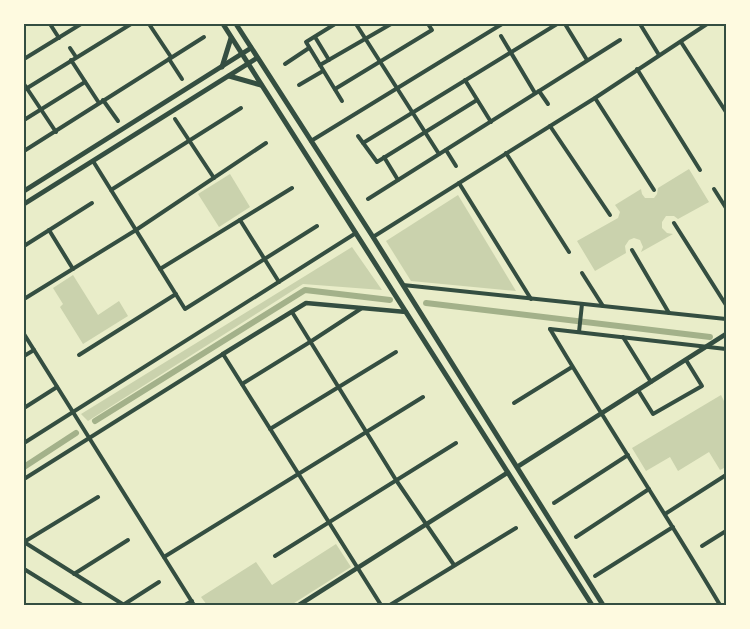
<svg xmlns="http://www.w3.org/2000/svg" width="750" height="629" font-family="'Source Sans 3',sans-serif">
  <style>
    .green { fill: #cad2ad }
    .lines { fill: none; stroke-linecap: round; stroke-linejoin: round }
    .canal { stroke: #a3b18a; stroke-width: 6 }
    .minor { stroke: #344e41; stroke-width: 4 }
    .tertiary { stroke: #344e41; stroke-width: 4.5 }
    .secondary { stroke: #344e41; stroke-width: 5 }
    .neatline { fill: none; stroke: #344e41; stroke-width: 2 }
  </style>
  <rect width="100%" height="100%" fill="#e9edc9"/>
  <!-- green -->
  <g class="green">
    <path d="M689 169 709 202 678 219 674 216H666L662 222V228L667 233 673 234 641 252 643 247 640 240 634 238 629 240 625 246 626 253 595 271 577 241 618 218 620 212 615 205 641 189 642 194 645 198H654L657 194 658 188Z"/>
    <path d="M230 174 250 207 219 227 198 194Z"/>
    <path d="M458 195 516 291 411 281 386 241Z"/>
    <path d="M352 247 382 290 303 284 88 421 81 414Z"/>
    <path d="M73 275 98 315 119 301 128 316 83 344 60 307 63 304 53 288Z"/>
    <path d="M721 395 726 405V467L720 470 709 452 678 471 670 457 646 471 632 448Z"/>
    <path d="M336 544 351 567 291 605H207L201 597 256 562 272 585Z"/>
  </g>
  <g class="lines">
    <!-- canal -->
    <g class="canal">
      <path d="M426 303 710 337"/>
      <path d="M95 421 305 290 390 300"/>
      <path d="M24 467 76 433"/>
    </g>
    <!-- minor -->
    <g class="minor">
      <path d="M50 24 59 38"/>
      <path d="M149 24 171 57"/>
      <path d="M335 24 306 42 342 101"/>
      <path d="M356 24 439 154"/>
      <path d="M565 24 587 60"/>
      <path d="M640 24 659 55"/>
      <path d="M24 25 25 24"/>
      <path d="M501 36 535 93"/>
      <path d="M315 37 329 60"/>
      <path d="M681 42 726 112"/>
      <path d="M70 48 76 57"/>
      <path d="M24 59 81 24"/>
      <path d="M169 59 182 79"/>
      <path d="M71 60 99 103"/>
      <path d="M285 64 309 48"/>
      <path d="M320 65 391 24"/>
      <path d="M637 69 700 170"/>
      <path d="M465 80 491 122"/>
      <path d="M24 84 56 132"/>
      <path d="M299 85 323 71"/>
      <path d="M335 89 432 30 428 24"/>
      <path d="M24 90 131 24"/>
      <path d="M539 91 548 104"/>
      <path d="M595 98 654 190"/>
      <path d="M103 100 118 121"/>
      <path d="M175 119 214 178"/>
      <path d="M24 120 85 82"/>
      <path d="M550 126 610 215"/>
      <path d="M358 136 377 162 477 100"/>
      <path d="M311 141 502 24"/>
      <path d="M363 143 557 24"/>
      <path d="M446 150 456 166"/>
      <path d="M24 151 204 37"/>
      <path d="M506 153 569 252"/>
      <path d="M384 157 398 180"/>
      <path d="M93 161 185 309 317 226"/>
      <path d="M459 183 531 299"/>
      <path d="M714 189 726 208"/>
      <path d="M111 190 241 108"/>
      <path d="M368 199 620 40"/>
      <path d="M240 220 279 282"/>
      <path d="M674 223 726 305"/>
      <path d="M49 230 73 269"/>
      <path d="M373 237 595 98 707 24"/>
      <path d="M24 246 92 203"/>
      <path d="M632 250 669 313"/>
      <path d="M160 269 292 188"/>
      <path d="M582 273 603 306"/>
      <path d="M403 285 726 319"/>
      <path d="M24 299 136 230 266 143"/>
      <path d="M292 312 396 480 454 565"/>
      <path d="M550 329C605 422 665 512 720 605"/>
      <path d="M550 329 726 349"/>
      <path d="M579 332 582 304"/>
      <path d="M24 334 194 605"/>
      <path d="M623 337 651 382"/>
      <path d="M79 355 176 294"/>
      <path d="M24 356 34 350"/>
      <path d="M242 384 310 342 362 308"/>
      <path d="M638 390 653 414 702 386 686 360"/>
      <path d="M514 403 572 367"/>
      <path d="M24 408 57 387"/>
      <path d="M270 429 396 352"/>
      <path d="M24 443 356 233"/>
      <path d="M24 479 223 354 381 605"/>
      <path d="M554 503 628 455"/>
      <path d="M665 514 726 475"/>
      <path d="M576 537 649 489"/>
      <path d="M24 542 124 605"/>
      <path d="M24 542 98 497"/>
      <path d="M702 546 726 531"/>
      <path d="M275 556 456 443"/>
      <path d="M164 557 423 397"/>
      <path d="M24 569 82 605"/>
      <path d="M74 574 128 540"/>
      <path d="M595 576 673 527"/>
      <path d="M123 605 159 582"/>
      <path d="M185 605 192 601"/>
      <path d="M390 605 516 528"/>
    </g>
    <!-- tertiary -->
    <g class="tertiary">
      <path d="M223 354 306 303 406 312"/>
      <path d="M517 467 726 334"/>
      <path d="M299 605 507 473"/>
    </g>
    <!-- secondary -->
    <g class="secondary">
      <path d="M223 24 592 605"/>
      <path d="M236 24 373 237 603 605"/>
      <path d="M222 67 231 38"/>
      <path d="M229 76 261 85"/>
      <path d="M24 191 251 48"/>
      <path d="M24 204 257 58"/>
    </g>
  </g>
  <!-- border -->
  <rect width="750" height="629" fill="none" stroke="#fefae0" stroke-width="50"/>
  <rect x="25" y="25" width="700" height="579" class="neatline"/>
</svg>
